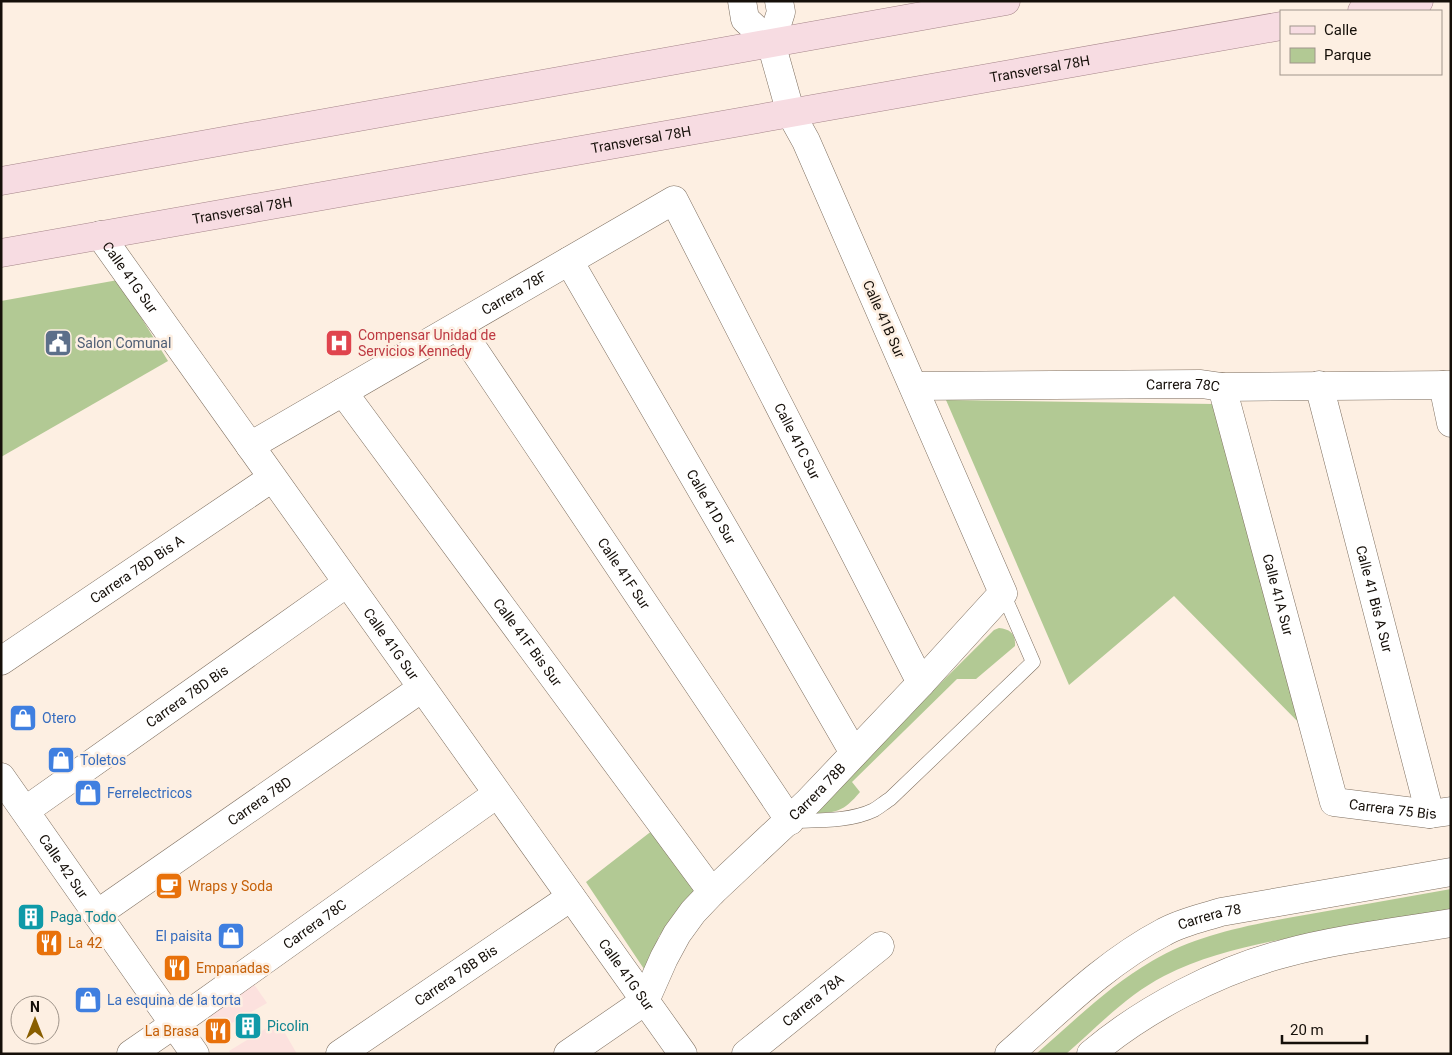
<svg xmlns="http://www.w3.org/2000/svg" width="1452" height="1055" font-family="Roboto,sans-serif">
  <style>
    .commercial { fill: #fce1de }
    .green { fill: #b2c994 }
    .lines { fill: none; stroke-linecap: round; stroke-linejoin: round }
    .service-casing { stroke: #7e6f60; stroke-width: 15 }
    .minor-casing { stroke: #7e6f60; stroke-width: 29 }
    .tertiary-casing { stroke: #7e6f60; stroke-width: 29 }
    .primary-casing { stroke: #a58589; stroke-width: 29 }
    .service { stroke: #fff; stroke-width: 14 }
    .minor { stroke: #fff; stroke-width: 28 }
    .tertiary { stroke: #fff; stroke-width: 28 }
    .primary { stroke: #f7dce2; stroke-width: 28 }
    .labels { text-anchor: middle; stroke-width: 5; stroke-linejoin: round; paint-order: stroke }
    .street-label { font-size: 14px; fill: #150f09; stroke: #fdefe2 }
    .health-label { font-size: 14px; fill: #be3a42; stroke: #fdefe2; text-anchor: start }
    .service-label { font-size: 14px; fill: #4e5e75; stroke: #fdefe2; text-anchor: start }
    .shop-label { font-size: 14px; fill: #366cbe; stroke: #fdefe2; text-anchor: start }
    .food-label { font-size: 14px; fill: #c56008; stroke: #fdefe2; text-anchor: start }
    .culture-label { font-size: 14px; fill: #0d838f; stroke: #fdefe2; text-anchor: start }
  </style>
  <rect width="100%" height="100%" fill="#fdefe2"/>
  <!-- commercial -->
  <g class="commercial">
    <path d="M251 980 267 1003 218 1031 203 1010Z"/>
    <path d="M278 1021 297 1054H231L229 1051Z"/>
  </g>
  <!-- green -->
  <g class="green">
    <path d="M118 280 168 361 1 457V301Z"/>
    <path d="M946 400 1214 404 1308 732 1174 596 1069 685Z"/>
    <path d="M999 628C1010 629 1016 634 1015 646L976 679H957L852 782 860 792C843 812 837 813 810 813L994 630Z"/>
    <path d="M653 830 701 889 679 911 659 936 646 972 586 882Z"/>
    <path d="M1451 889V909C1407 917 1364 924 1320 932 1267 942 1213 951 1164 976 1127 995 1097 1027 1066 1054H1036C1074 1021 1109 986 1152 961 1201 932 1260 923 1316 913 1361 905 1406 897 1451 889Z"/>
  </g>
  <g class="lines">
    <!-- service casing -->
    <g class="service-casing">
      <path id="service" d="M791 821C817 820 849 822 874 810 879 807 885 802 890 799L1033 662 1003 593"/>
    </g>
    <!-- minor casing -->
    <g class="minor-casing">
      <g id="minor">
        <path d="M742 1 745 19 771 43"/>
        <path id="s1" d="M100 235 683 1054"/>
        <path id="s2" d="M569 261 854 753"/>
        <path id="s3" d="M458 326 790 821"/>
        <path id="s4" d="M1319 385 1430 814"/>
        <path d="M1443 385 1451 423"/>
        <path id="s5" d="M914 386 1201 384 1222 387 1451 385"/>
        <path id="s6" d="M1222 387 1334 802 1430 814 1451 811"/>
        <path id="s7" d="M343 392 712 892"/>
        <path id="s8" d="M250 446 674 200 921 683"/>
        <path id="s9" d="M1 661 272 478"/>
        <path id="s10" d="M25 810 36 803 347 583"/>
        <path id="s11" d="M97 914 422 688"/>
        <path id="s12" d="M131 1054 186 1016 497 794"/>
        <path id="s13" d="M340 1054 571 897"/>
        <path id="s14" d="M568 1054 645 1001 664 958 677 934 693 912 712 892 809 801 921 683 1003 593 806 141 791 114 771 43 781 12 779 1"/>
        <path id="s15" d="M746 1054 880 946"/>
      </g>
    </g>
    <!-- tertiary casing -->
    <g class="tertiary-casing">
      <g id="tertiary">
        <path id="s16" d="M1 777 195 1054"/>
        <path id="s17" d="M1009 1054C1058 1011 1105 963 1164 932 1182 922 1202 918 1221 912L1451 872"/>
        <path d="M1091 1054C1144 1009 1219 970 1286 953 1338 939 1397 932 1451 923"/>
      </g>
    </g>
    <!-- primary casing -->
    <g class="primary-casing">
      <g id="primary">
        <path d="M1362 11 1419 1"/>
        <path d="M1 181 1006 1"/>
        <path id="s18" d="M1 253 1281 26"/>
      </g>
    </g>
    <!-- service -->
    <use href="#service" class="service"/>
    <!-- minor -->
    <use href="#minor" class="minor"/>
    <!-- tertiary -->
    <use href="#tertiary" class="tertiary"/>
    <!-- primary -->
    <use href="#primary" class="primary"/>
  </g>
  <!-- icons -->
  <defs>
    <g id="civic-square" transform="scale(1.4375)"><rect x="-9" y="-9" width="18" height="18" rx="4" fill="#5c6f8a" stroke="#fdefe2"/><path d="M-.6-6.5H3V-4.5H.6V-3L4-1V1h2V6H-6V1h2V-1L-.6-3ZM-1.2 2.5V6h2.4V2.5Z" fill="#fff"/></g>
    <g id="hospital-square" transform="scale(1.4375)"><rect x="-9" y="-9" width="18" height="18" rx="4" fill="#e0444e" stroke="#fdefe2"/><path d="M-5-5h3v3.5h4V-5h3V5h-3V1.5h-4V5h-3Z" fill="#fff"/></g>
    <g id="shop-square" transform="scale(1.4375)"><rect x="-9" y="-9" width="18" height="18" rx="4" fill="#3f7fe0" stroke="#fdefe2"/><path d="M-5-2.5h2.3a2.7 3.5 0 0 1 5.4 0H5L5.5 6h-11ZM-1.5-2.5h3a1.5 2.3 0 0 0-3 0Z" fill="#fff"/></g>
    <g id="cafe-square" transform="scale(1.4375)"><rect x="-9" y="-9" width="18" height="18" rx="4" fill="#e8710a" stroke="#fdefe2"/><path d="M-5.5-4.5H6V0H3Q3 3.5 0 3.5H-2.5Q-5.5 3.5-5.5 0ZM3-3.2v2h1.7v-2ZM-6 4.5H4V6H-6Z" fill="#fff"/></g>
    <g id="building-square" transform="scale(1.4375)"><rect x="-9" y="-9" width="18" height="18" rx="4" fill="#0f9aa8" stroke="#fdefe2"/><path d="M-4-6H4V6H1V3H-1V6H-4ZM-2.5-4.3h1.7v1.8h-1.7ZM.8-4.3h1.7v1.8H.8ZM-2.5-1h1.7V.8h-1.7ZM.8-1h1.7V.8H.8Z" fill="#fff"/></g>
    <g id="restaurant-square" transform="scale(1.4375)"><rect x="-9" y="-9" width="18" height="18" rx="4" fill="#e8710a" stroke="#fdefe2"/><path d="M-5-6h1v4h1v-4h1v4h1v-4h1v5L-1.5 .5V6h-2V.5L-5-1ZM5-6V6H3V1.5H1.5Q1.5-4 5-6Z" fill="#fff"/></g>
  </defs>
  <g fill-rule="evenodd">
    <use href="#civic-square" x="58" y="343"/>
    <use href="#hospital-square" x="339" y="343"/>
    <use href="#shop-square" x="23" y="718"/>
    <use href="#shop-square" x="61" y="760"/>
    <use href="#shop-square" x="88" y="793"/>
    <use href="#cafe-square" x="169" y="886"/>
    <use href="#building-square" x="31" y="917"/>
    <use href="#shop-square" x="231" y="936"/>
    <use href="#restaurant-square" x="49" y="943"/>
    <use href="#restaurant-square" x="177" y="968"/>
    <use href="#shop-square" x="88" y="1000"/>
    <use href="#building-square" x="248" y="1026"/>
    <use href="#restaurant-square" x="218" y="1031"/>
  </g>
  <g class="labels">
    <!-- street labels -->
    <g class="street-label">
      <text dy="5" stroke="none"><textPath href="#s18" startOffset="1055">Transversal 78H</textPath></text>
      <text dy="5" stroke="none"><textPath href="#s18" startOffset="650">Transversal 78H</textPath></text>
      <text dy="5" stroke="none"><textPath href="#s18" startOffset="245">Transversal 78H</textPath></text>
      <text dy="5" stroke="none"><textPath href="#s1" startOffset="52">Calle 41G Sur</textPath></text>
      <text dy="5" stroke="none"><textPath href="#s8" startOffset="305">Carrera 78F</textPath></text>
      <text transform="translate(884 319) rotate(66)" y="5">Calle 41B Sur</text>
      <text dy="5" stroke="none"><textPath href="#s5" startOffset="269">Carrera 78C</textPath></text>
      <text dy="5" stroke="none"><textPath href="#s8" startOffset="761">Calle 41C Sur</textPath></text>
      <text dy="5" stroke="none"><textPath href="#s2" startOffset="284">Calle 41D Sur</textPath></text>
      <text dy="5" stroke="none"><textPath href="#s9" startOffset="164">Carrera 78D Bis A</textPath></text>
      <text dy="5" stroke="none"><textPath href="#s3" startOffset="298">Calle 41F Sur</textPath></text>
      <text dy="5" stroke="none"><textPath href="#s6" startOffset="215">Calle 41A Sur</textPath></text>
      <text dy="5" stroke="none"><textPath href="#s4" startOffset="221">Calle 41 Bis A Sur</textPath></text>
      <text dy="5" stroke="none"><textPath href="#s7" startOffset="311">Calle 41F Bis Sur</textPath></text>
      <text dy="5" stroke="none"><textPath href="#s1" startOffset="502">Calle 41G Sur</textPath></text>
      <text dy="5" stroke="none"><textPath href="#s10" startOffset="198">Carrera 78D Bis</textPath></text>
      <text dy="5" stroke="none"><textPath href="#s14" startOffset="368">Carrera 78B</textPath></text>
      <text dy="5" stroke="none"><textPath href="#s11" startOffset="198">Carrera 78D</textPath></text>
      <text dy="5" stroke="none"><textPath href="#s6" startOffset="489">Carrera 75 Bis</textPath></text>
      <text dy="5" stroke="none"><textPath href="#s16" startOffset="109">Calle 42 Sur</textPath></text>
      <text dy="5" stroke="none"><textPath href="#s17" startOffset="246">Carrera 78</textPath></text>
      <text dy="5" stroke="none"><textPath href="#s12" startOffset="225">Carrera 78C</textPath></text>
      <text dy="5" stroke="none"><textPath href="#s1" startOffset="908">Calle 41G Sur</textPath></text>
      <text dy="5" stroke="none"><textPath href="#s13" startOffset="140">Carrera 78B Bis</textPath></text>
      <text dy="5" stroke="none"><textPath href="#s15" startOffset="86">Carrera 78A</textPath></text>
    </g>
    <!-- health labels -->
    <g class="health-label">
      <text x="358" y="340">Compensar Unidad de<tspan x="358" dy="16">Servicios Kennedy</tspan></text>
    </g>
    <!-- service labels -->
    <g class="service-label">
      <text x="77" y="348">Salon Comunal</text>
    </g>
    <!-- shop labels -->
    <g class="shop-label">
      <text x="42" y="723">Otero</text>
      <text x="80" y="765">Toletos</text>
      <text x="107" y="798">Ferrelectricos</text>
      <text x="212" y="941" text-anchor="end">El paisita</text>
      <text x="107" y="1005">La esquina de la torta</text>
    </g>
    <!-- food labels -->
    <g class="food-label">
      <text x="188" y="891">Wraps y Soda</text>
      <text x="68" y="948">La 42</text>
      <text x="196" y="973">Empanadas</text>
      <text x="199" y="1036" text-anchor="end">La Brasa</text>
    </g>
    <!-- culture labels -->
    <g class="culture-label">
      <text x="50" y="922">Paga Todo</text>
      <text x="267" y="1031">Picolin</text>
    </g>
  </g>
  <!-- border -->
  <rect width="1452" height="1055" fill="none" stroke="#150f09" stroke-width="5"/>
  <!-- legend -->
  <rect x="1280" y="10" width="162" height="65" fill="#fdefe2" stroke="#a0958b"/>
  <rect x="1290" y="26" width="25" height="8" fill="#f7dce2" stroke="#a0958b"/>
  <text x="1324" y="35" font-size="15" fill="#150f09">Calle</text>
  <rect x="1290" y="48" width="25" height="15" fill="#b2c994" stroke="#a0958b"/>
  <text x="1324" y="60" font-size="15" fill="#150f09">Parque</text>
  <!-- north arrow -->
  <g transform="translate(35 1020)"><circle r="24" fill="#fdefe2" stroke="#a0958b"/>
  <path d="M0-4L9 19L0 12L-9 19Z" fill="#895e00"/>
  <text y="-8" font-size="14" font-weight="bold" text-anchor="middle" fill="#150f09">N</text>
  </g>
  <!-- scale -->
  <path d="M1282 1035v8h85v-8" fill="none" stroke="#150f09" stroke-width="2.5"/>
  <text x="1290" y="1035" font-size="15" fill="#150f09" stroke="#fdefe2" stroke-width="4" paint-order="stroke">20 m</text>
</svg>
